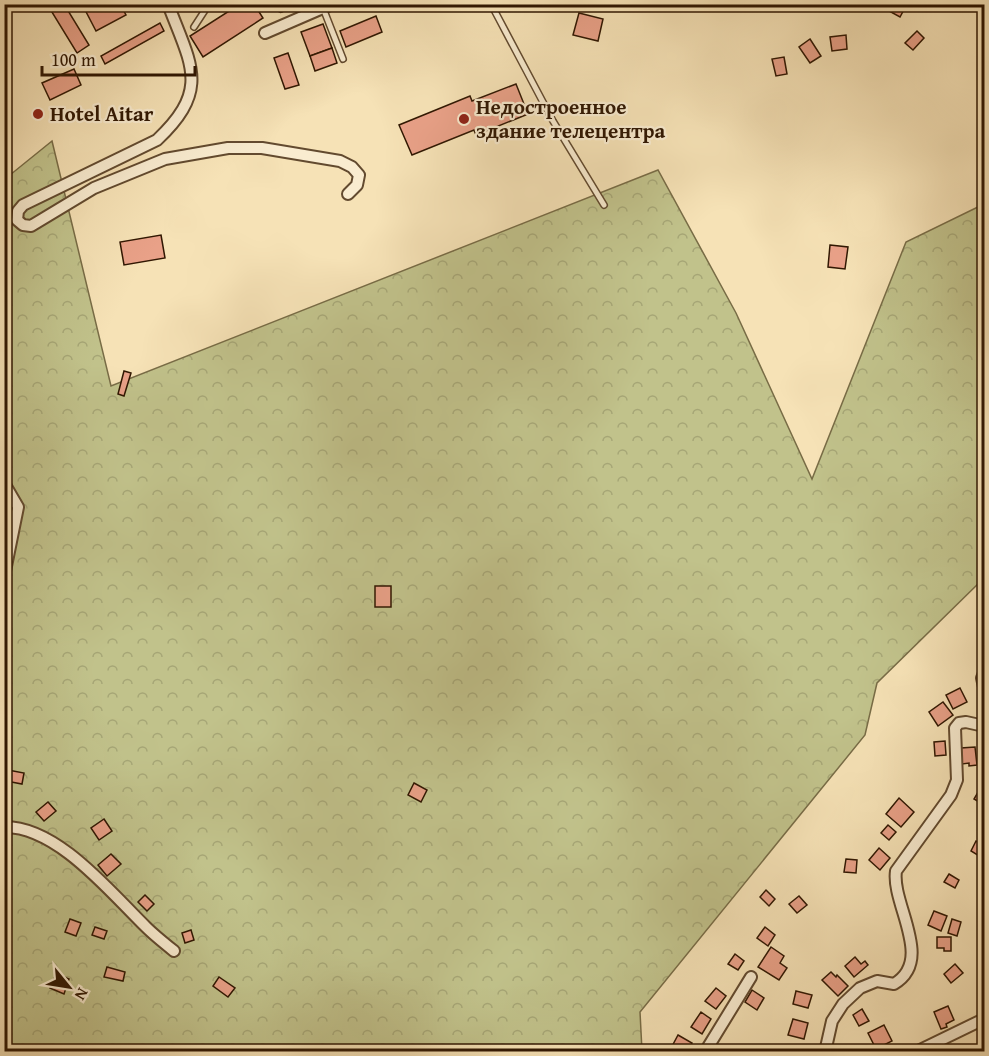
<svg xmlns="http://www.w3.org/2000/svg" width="989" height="1056" font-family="'Gentium Book Plus',serif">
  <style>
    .forest { fill: url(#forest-crowns); stroke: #786c46; stroke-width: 1.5 }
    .building { fill: #e9a188; stroke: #301702; stroke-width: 1.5 }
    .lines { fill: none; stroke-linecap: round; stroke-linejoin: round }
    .service-casing { stroke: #624a2f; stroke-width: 8 }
    .minor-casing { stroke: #624a2f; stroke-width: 14 }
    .service { stroke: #f9ecd0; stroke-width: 5 }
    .minor { stroke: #f9ecd0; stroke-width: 10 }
    .poi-dot { fill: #8f2418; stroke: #f9ecd0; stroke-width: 2 }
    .labels { text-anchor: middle; stroke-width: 4.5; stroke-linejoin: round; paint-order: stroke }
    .poi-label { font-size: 21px; font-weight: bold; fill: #301702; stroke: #f9ecd0; text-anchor: start }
  </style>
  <defs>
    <pattern id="forest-crowns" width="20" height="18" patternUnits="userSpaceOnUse" patternTransform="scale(1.5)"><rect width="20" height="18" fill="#c1c28b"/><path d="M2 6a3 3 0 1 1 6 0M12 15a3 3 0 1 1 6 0" fill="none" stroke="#a6a676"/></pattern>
  </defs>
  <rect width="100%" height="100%" fill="#f6e2b6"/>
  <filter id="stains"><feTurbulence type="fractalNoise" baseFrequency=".00333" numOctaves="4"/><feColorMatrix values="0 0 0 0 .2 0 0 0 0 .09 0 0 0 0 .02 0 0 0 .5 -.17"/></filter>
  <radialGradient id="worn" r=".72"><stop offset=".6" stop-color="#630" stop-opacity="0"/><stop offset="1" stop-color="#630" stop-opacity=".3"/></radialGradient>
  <!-- forest -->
  <path class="forest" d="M52 141 111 386 658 170 736 313 812 479 906 242 984 204V580H982L877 683 865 735 640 1012 642 1051H5V179Z"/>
  <!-- building -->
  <g class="building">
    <path d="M47 4H64L89 45 77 53Z"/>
    <path d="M82 4H120L126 15 96 31Z"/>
    <path d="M240 4H254L263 18 203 57 190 36Z"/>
    <path d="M893 4H907L900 17 889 11Z"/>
    <path d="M579 13 603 19 598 41 573 35Z"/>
    <path d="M376 16 382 32 346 47 340 31Z"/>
    <path d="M160 23 164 31 105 64 101 56Z"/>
    <path d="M323 24 332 48 310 56 301 32Z"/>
    <path d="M917 31 924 38 913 50 905 43Z"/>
    <path d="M846 35 847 49 832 51 830 37Z"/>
    <path d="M810 39 821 56 810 63 799 47Z"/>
    <path d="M332 48 337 63 315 71 310 56Z"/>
    <path d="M288 53 299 85 285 89 274 58Z"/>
    <path d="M784 57 787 74 776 76 772 59Z"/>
    <path d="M74 69 81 85 50 100 42 83Z"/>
    <path d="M516 84 528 114 476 135 474 130 412 155 399 125 470 96 472 101Z"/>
    <path d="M161 235 165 258 124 265 120 242Z"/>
    <path d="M830 245 848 247 845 269 828 267Z"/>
    <path d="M124 371 131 373 124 396 118 394Z"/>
    <rect x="375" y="586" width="16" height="21"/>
    <path d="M960 688 967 702 953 709 946 695Z"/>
    <path d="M943 702 953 715 938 726 929 712Z"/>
    <path d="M945 741 946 755 935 756 934 742Z"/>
    <path d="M975 747 977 765 969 766V763L962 764 961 748Z"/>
    <path d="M8 770 24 773 22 784 6 781Z"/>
    <path d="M984 782V805L974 799Z"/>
    <path d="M414 783 427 790 421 802 408 795Z"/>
    <path d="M899 798 914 812 901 827 886 814Z"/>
    <path d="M48 802 56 811 44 821 36 812Z"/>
    <path d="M104 819 112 831 99 840 91 828Z"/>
    <path d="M888 825 896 832 889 840 881 833Z"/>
    <path d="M984 837V859L971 851 976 841 981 844Z"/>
    <path d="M879 848 890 858 880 870 869 860Z"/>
    <path d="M111 854 121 864 107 876 98 865Z"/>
    <path d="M846 859 857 860 856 873 844 872Z"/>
    <path d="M949 874 959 880 955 888 944 882Z"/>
    <path d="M766 890 775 899 769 906 760 897Z"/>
    <path d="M145 895 154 904 147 911 138 902Z"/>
    <path d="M799 896 807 905 797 913 789 904Z"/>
    <path d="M934 911 947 916 941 931 928 925Z"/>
    <path d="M70 919 81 923 76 936 65 932Z"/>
    <path d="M952 919 961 922 957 936 948 933Z"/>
    <path d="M95 927 107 931 104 939 92 935Z"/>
    <path d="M765 927 775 935 768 946 757 938Z"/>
    <path d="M191 930 194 940 185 943 182 933Z"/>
    <path d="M937 937H951V951H944V948H937Z"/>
    <path d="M771 947 784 956 780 963 787 968 779 980 758 967Z"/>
    <path d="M735 954 744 961 738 970 728 964Z"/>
    <path d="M855 957 861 964 865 961 868 965 854 977 845 966Z"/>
    <path d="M955 964 963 973 951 983 944 974Z"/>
    <path d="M107 967 125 972 123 981 104 977Z"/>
    <path d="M831 972 836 977 837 975 848 986 838 996 822 980Z"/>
    <path d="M56 974 69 979 64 994 50 988Z"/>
    <path d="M219 977 235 988 228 997 213 986Z"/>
    <path d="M716 988 726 996 716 1009 705 1001Z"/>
    <path d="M752 990 764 998 757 1010 745 1002Z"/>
    <path d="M796 991 812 995 808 1008 793 1004Z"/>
    <path d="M948 1006 954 1020 946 1024 947 1027 941 1029 934 1012Z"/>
    <path d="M862 1009 869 1021 859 1026 853 1015Z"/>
    <path d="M701 1012 711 1019 702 1034 691 1027Z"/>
    <path d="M793 1019 808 1023 804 1039 788 1035Z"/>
    <path d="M884 1025 892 1041 876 1049 868 1033Z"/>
    <path d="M678 1035 692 1043 687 1052H669Z"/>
  </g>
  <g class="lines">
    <!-- service casing -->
    <g class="service-casing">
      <g id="service">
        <path d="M279 4 281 9"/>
        <path d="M491 4 553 121 604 205"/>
        <path d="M323 8 343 59"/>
        <path d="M194 27 209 4"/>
      </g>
    </g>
    <!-- minor casing -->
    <g class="minor-casing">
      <g id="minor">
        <path d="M168 4C191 65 211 89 157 140L23 205 18 211 17 220 23 225 31 226 94 188 165 159 228 148H262L340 161 352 167 359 175 357 185 348 194"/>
        <path d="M265 33 332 4"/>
        <path d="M4 483 18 507 4 576"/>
        <path d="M984 673 982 678 984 687"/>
        <path d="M4 827C57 826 110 892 146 927 154 935 164 943 174 951"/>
        <path d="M705 1052 751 977"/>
        <path d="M825 1052 832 1021 843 1004 860 988 877 981 894 984C935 960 891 904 896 871L951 795 957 780 955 728 959 723 966 722 984 726"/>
        <path d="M916 1052 984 1019"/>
      </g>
    </g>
    <!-- service -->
    <use href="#service" class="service"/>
    <!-- minor -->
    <use href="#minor" class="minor"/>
  </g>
  <!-- markers -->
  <g class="poi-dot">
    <circle cx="38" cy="114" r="6"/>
    <circle cx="464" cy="119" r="6"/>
  </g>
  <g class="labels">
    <!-- poi labels -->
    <g class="poi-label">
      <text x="476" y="114">Недостроенное<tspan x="476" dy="24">здание телецентра</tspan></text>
      <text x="50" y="121">Hotel Aitar</text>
    </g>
  </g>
  <!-- margin -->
  <rect width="989" height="1056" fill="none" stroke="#f6e2b6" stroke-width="24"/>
  <rect x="6" y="6" width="977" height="1044" fill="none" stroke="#301702" stroke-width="3"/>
  <rect x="12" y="12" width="965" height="1032" fill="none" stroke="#301702" stroke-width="1.5"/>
  <!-- north arrow -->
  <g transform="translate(69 987) rotate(120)" stroke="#f9ecd0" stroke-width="4.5" paint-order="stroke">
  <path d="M0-4.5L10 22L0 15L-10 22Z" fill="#301702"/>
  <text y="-9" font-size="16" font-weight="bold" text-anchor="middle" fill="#301702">N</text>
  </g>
  <!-- scale -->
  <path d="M42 66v9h153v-9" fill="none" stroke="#301702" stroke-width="3"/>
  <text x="51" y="66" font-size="18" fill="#301702" stroke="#f9ecd0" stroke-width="4.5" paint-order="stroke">100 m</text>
  <rect width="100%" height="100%" filter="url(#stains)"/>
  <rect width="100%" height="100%" fill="url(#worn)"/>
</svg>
